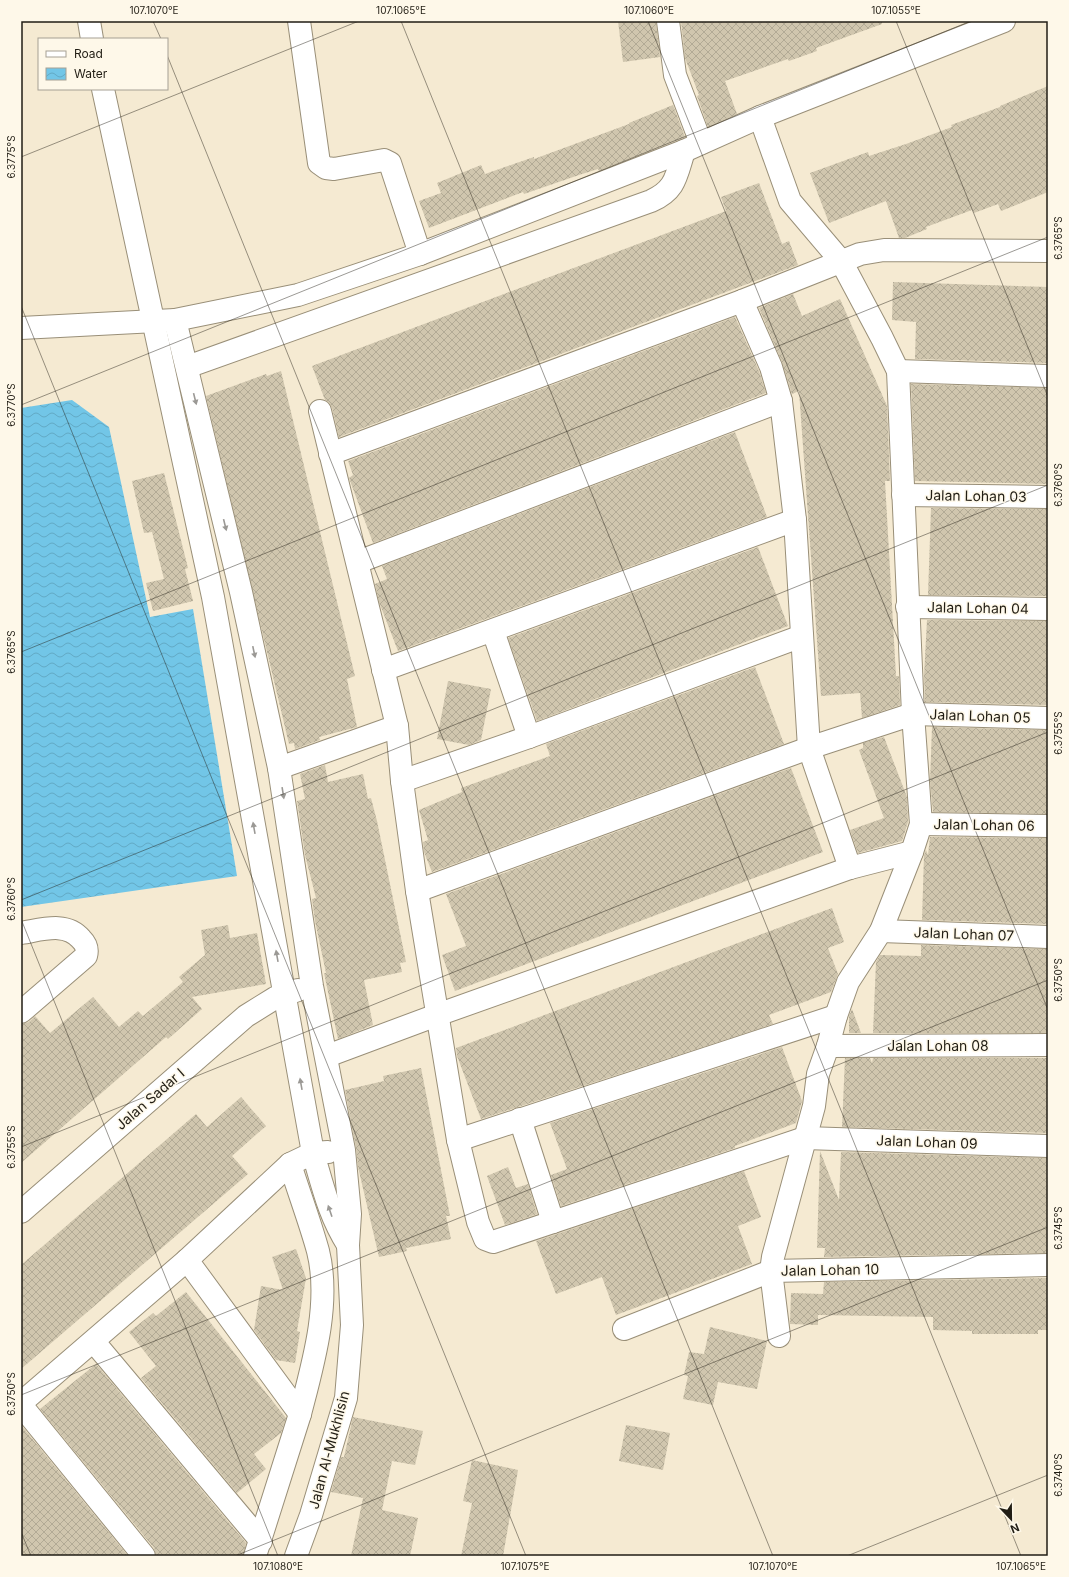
<svg xmlns="http://www.w3.org/2000/svg" width="1069" height="1577" font-family="Inter,sans-serif">
  <style>
    .water { fill: url(#water-waves) }
    .building { fill: url(#building-cross-hatch) }
    .lines { fill: none; stroke-linecap: round; stroke-linejoin: round }
    .minor-casing { stroke: #998f78; stroke-width: 24 }
    .minor { stroke: #fff; stroke-width: 22 }
    .oneway { fill: #9b9995 }
    .ticks { fill: none; stroke: #211d14; stroke-width: 1; stroke-opacity: 0.45 }
    .labels { text-anchor: middle; stroke-width: 3; stroke-linejoin: round; paint-order: stroke }
    .street-label { font-size: 14px; fill: #211d14; stroke: #fef8e9 }
    .neatline { fill: none; stroke: #211d14; stroke-width: 1.5 }
    .ticks-label { font-size: 10px; text-anchor: middle; fill: #211d14 }
  </style>
  <defs>
    <pattern id="water-waves" width="16" height="10" patternUnits="userSpaceOnUse"><rect width="16" height="10" fill="#72c6e7"/><path d="M0 5q4-4 8 0t8 0" fill="none" stroke="#62aac5"/></pattern>
    <pattern id="building-cross-hatch" width="8" height="8" patternUnits="userSpaceOnUse"><rect width="8" height="8" fill="#d0c6ae"/><path d="M0 0l8 8M0 8l8-8" fill="none" stroke="#b2aa95"/></pattern>
  </defs>
  <rect width="100%" height="100%" fill="#f5ead2"/>
  <!-- water -->
  <path class="water" d="M72 400 109 427 150 617 193 609 237 876 21 907V408Z"/>
  <!-- building -->
  <g class="building">
    <path d="M618 21H656L660 57 623 62Z"/>
    <path d="M681 21H882V24L816 48 817 51 789 61 788 59 725 81 737 114 708 127 697 96 699 95 685 58Z"/>
    <path d="M1048 86V192L1001 211 998 204 974 213 972 210 926 227 927 229 905 238H899L886 201 829 223 810 173 868 152 869 156 906 144 952 127 951 125 1000 107V106Z"/>
    <path d="M673 105 685 137 599 171 598 169 579 175 524 194 523 192 429 228 419 201 441 193 437 183 481 165 485 174 534 157V159L629 124V123Z"/>
    <path d="M759 183 782 244 789 241 798 265 339 437 332 408 329 403 325 400 312 366 726 211 721 197Z"/>
    <path d="M893 282 1048 287V363L915 359 916 322 892 320Z"/>
    <path d="M793 294 802 316 840 299 887 406 890 481H885L896 676H899L900 705 862 718 860 693 821 696 799 391 792 394 782 362 759 308Z"/>
    <path d="M735 317 759 371 766 393 373 543 349 478 353 475 348 461Z"/>
    <path d="M281 371 355 676 347 679 357 727 319 737 320 740 295 749 294 743 289 744 206 396 266 374 267 376Z"/>
    <path d="M911 384 1048 388V484L915 481Z"/>
    <path d="M735 432 767 517 398 651 379 602 375 584 387 579 382 566Z"/>
    <path d="M164 473 188 568 185 569 193 601 153 611 146 583 164 579 152 532 144 533 132 481Z"/>
    <path d="M931 508 1048 509V596L928 595Z"/>
    <path d="M758 547 788 626 537 721 508 638Z"/>
    <path d="M927 620 1048 621V705L925 702 924 676Z"/>
    <path d="M755 667 784 744 432 872 424 852 423 842 428 840 419 810 462 792 461 788 550 756 546 744Z"/>
    <path d="M448 681 491 689 481 740 469 745 437 739Z"/>
    <path d="M932 727 1048 730V814L933 812 930 781Z"/>
    <path d="M884 737 907 797 908 822 902 841 858 853 850 830 884 818 859 750 863 748V743Z"/>
    <path d="M325 765 328 782 363 774 368 799 371 798 377 821 406 962 400 963 402 972 364 980 373 1025 338 1039 324 973H326L315 921 312 899 316 898 305 855 297 801 305 799 300 774Z"/>
    <path d="M791 768 823 852 455 991 442 955 466 946 446 894Z"/>
    <path d="M930 837 1048 838V924L922 920 924 855 926 850 928 855Z"/>
    <path d="M832 908 844 942 828 948 838 974 831 992 769 1015 773 1024 481 1119 457 1056 456 1048Z"/>
    <path d="M228 925 230 938 257 933 266 984 192 997 202 1009 168 1039 166 1037 21 1163V1024L29 1022 35 1016 50 1033 93 997 119 1027 138 1011 143 1016 183 982 179 977 205 955 201 930Z"/>
    <path d="M921 945 1048 949V1033H873L876 962 880 955 921 956Z"/>
    <path d="M852 1009 861 1033H849V1016Z"/>
    <path d="M782 1047 802 1101 796 1123 735 1146V1148L561 1206 551 1175 567 1169 550 1123Z"/>
    <path d="M845 1058H870L872 1063 873 1058H1048V1133L842 1127Z"/>
    <path d="M421 1068 450 1216H446L451 1239 406 1248 407 1251 379 1257 358 1167 356 1148 345 1090 384 1081 383 1076Z"/>
    <path d="M241 1097 266 1126 232 1156 248 1174 21 1369V1265L196 1114 207 1127Z"/>
    <path d="M820 1151 839 1200 841 1152 1048 1158V1253L824 1257 825 1248H817Z"/>
    <path d="M508 1167 516 1188 528 1184 537 1214 505 1225 487 1176Z"/>
    <path d="M744 1171 761 1217 738 1226 752 1264 616 1315 602 1277 556 1294 536 1241Z"/>
    <path d="M296 1249 306 1278 297 1331 300 1332 295 1363 276 1360 254 1330 261 1286 283 1290 272 1257Z"/>
    <path d="M1048 1278V1330H1038V1334H972V1331L933 1330V1317L818 1315V1325L790 1324 791 1293 823 1294 824 1282Z"/>
    <path d="M186 1292 286 1418 281 1433 254 1454 266 1469 237 1493 141 1378 156 1366 129 1332 153 1313 156 1316Z"/>
    <path d="M710 1327 767 1341 757 1389 718 1382 713 1405 683 1399 688 1376 684 1375 689 1352 704 1354Z"/>
    <path d="M96 1364 246 1543 243 1556H156L154 1548 40 1409Z"/>
    <path d="M353 1417 423 1431 415 1465 392 1461 382 1510 418 1518 410 1556H351L363 1498 331 1492 341 1457H344Z"/>
    <path d="M21 1425 128 1556H21Z"/>
    <path d="M626 1425 670 1433 663 1470 619 1461Z"/>
    <path d="M472 1460 518 1470 503 1556H461L472 1503 463 1501Z"/>
  </g>
  <g class="lines">
    <!-- minor casing -->
    <g class="minor-casing">
      <g id="minor">
        <path d="M89 21 92 39"/>
        <path d="M299 21 319 163 326 168 334 169 384 160 390 163 420 254"/>
        <path d="M668 21 675 75 701 143"/>
        <path d="M103 89 213 597 313 1153C323 1187 329 1215 348 1245"/>
        <path d="M760 117 790 201 841 261 882 338 898 371 913 714 921 824 912 852 881 931 848 982 836 1016 828 1046 818 1074 814 1106 773 1257 771 1271 779 1336"/>
        <path d="M742 301 771 367 781 401 795 520 809 748 850 868"/>
        <path d="M175 320 241 592 279 768 312 986 344 1150 350 1214 348 1245 352 1325 346 1398 311 1515 296 1556"/>
        <path d="M21 328 175 320 298 295 420 254 684 151 760 117 1004 21"/>
        <path d="M187 367 651 201C676 190 676 176 684 151"/>
        <path d="M898 371 1048 376"/>
        <path d="M320 411 397 726 402 781 417 891 458 1140 478 1222 485 1239 493 1242 805 1138 1048 1146"/>
        <path d="M330 454 742 301 860 254 884 250 1048 251"/>
        <path d="M903 495 1048 497"/>
        <path d="M358 562 781 401"/>
        <path d="M907 607 1048 609"/>
        <path d="M493 631 529 737"/>
        <path d="M383 670 795 520"/>
        <path d="M279 768 397 726"/>
        <path d="M402 781 529 737 802 636"/>
        <path d="M921 824 1048 826"/>
        <path d="M417 891 809 748 913 714 1048 718"/>
        <path d="M881 931 1048 937"/>
        <path d="M21 933C41 930 66 921 81 939 86 944 88 949 86 956L21 1012"/>
        <path d="M828 1046 1048 1045"/>
        <path d="M327 1056 437 1015 850 868 912 852"/>
        <path d="M520 1119 553 1222"/>
        <path d="M458 1140 836 1016"/>
        <path d="M290 1164C299 1193 310 1222 318 1251 331 1303 313 1364 300 1414"/>
        <path d="M21 1212 246 1016 275 998 298 990"/>
        <path d="M187 1260 300 1414 255 1556"/>
        <path d="M624 1329 771 1271 1048 1265"/>
        <path d="M94 1342 261 1541"/>
        <path d="M21 1403 187 1260 290 1164 313 1153 328 1152"/>
        <path d="M21 1405 144 1556"/>
      </g>
    </g>
    <!-- minor -->
    <use href="#minor" class="minor"/>
  </g>
  <!-- one-way arrows -->
  <defs><path id="oneway-solid" d="M-6-.8H1V-3.2L6.5 0L1 3.2V.8H-6Z"/></defs>
  <g class="oneway">
    <use href="#oneway-solid" transform="translate(195 399) rotate(76)"/>
    <use href="#oneway-solid" transform="translate(225 525) rotate(76)"/>
    <use href="#oneway-solid" transform="translate(254 652) rotate(78)"/>
    <use href="#oneway-solid" transform="translate(283 793) rotate(81)"/>
    <use href="#oneway-solid" transform="translate(254 828) rotate(-100)"/>
    <use href="#oneway-solid" transform="translate(277 956) rotate(-100)"/>
    <use href="#oneway-solid" transform="translate(301 1084) rotate(-100)"/>
    <use href="#oneway-solid" transform="translate(330 1211) rotate(-109)"/>
  </g>
  <!-- ticks -->
  <path class="ticks" d="M153 21 161 39M401 21 1021 1556M648 21 1048 1010M896 21 1048 397M167 55 773 1556M21 157 359 21M21 306 526 1556M21 405 971 21M21 652 1048 237M21 900 1048 485M21 919 278 1556M21 1147 1048 732M21 1395 1048 980M21 1532 31 1556M235 1556 1048 1227M847 1556 1048 1475"/>
  <g class="labels">
    <!-- street labels -->
    <g class="street-label">
      <text transform="translate(976 496) rotate(1)" y="5">Jalan Lohan 03</text>
      <text transform="translate(978 608) rotate(1)" y="5">Jalan Lohan 04</text>
      <text transform="translate(980 716) rotate(2)" y="5">Jalan Lohan 05</text>
      <text transform="translate(984 825) rotate(1)" y="5">Jalan Lohan 06</text>
      <text transform="translate(964 934) rotate(2)" y="5">Jalan Lohan 07</text>
      <text x="938" y="1051">Jalan Lohan 08</text>
      <text transform="translate(150 1099) rotate(-41)" y="5">Jalan Sadar I</text>
      <text transform="translate(927 1142) rotate(2)" y="5">Jalan Lohan 09</text>
      <text transform="translate(830 1270) rotate(-1)" y="5">Jalan Lohan 10</text>
      <text transform="translate(329 1450) rotate(-75)" y="5">Jalan Al-Mukhlisin</text>
    </g>
  </g>
  <!-- border -->
  <rect width="1069" height="1577" fill="none" stroke="#fef8e9" stroke-width="44"/>
  <!-- legend -->
  <rect x="38" y="38" width="130" height="52" fill="#fef8e9" stroke="#a6a094"/>
  <rect x="46" y="51" width="20" height="6" fill="#ffffff" stroke="#a6a094"/>
  <text x="74" y="58" font-size="12" fill="#211d14">Road</text>
  <rect x="46" y="68" width="20" height="12" fill="url(#water-waves)" stroke="#a6a094"/>
  <text x="74" y="78" font-size="12" fill="#211d14">Water</text>
  <!-- north arrow -->
  <g transform="translate(1011 1519) rotate(158)" stroke="#fef8e9" stroke-width="3" paint-order="stroke">
  <path d="M0-3L7 15L0 10L-7 15Z" fill="#211d14"/>
  <text y="-6" font-size="11" font-weight="bold" text-anchor="middle" fill="#211d14">N</text>
  </g>
  <rect x="22" y="22" width="1025" height="1533" class="neatline"/>
  <g class="ticks-label">
    <text x="154" y="14">107.1070°E</text>
    <text x="401" y="14">107.1065°E</text>
    <text x="649" y="14">107.1060°E</text>
    <text x="896" y="14">107.1055°E</text>
    <text transform="translate(11 157) rotate(-90)" y="4">6.3775°S</text>
    <text transform="translate(1058 238) rotate(-90)" y="4">6.3765°S</text>
    <text transform="translate(11 405) rotate(-90)" y="4">6.3770°S</text>
    <text transform="translate(1058 485) rotate(-90)" y="4">6.3760°S</text>
    <text transform="translate(11 652) rotate(-90)" y="4">6.3765°S</text>
    <text transform="translate(1058 733) rotate(-90)" y="4">6.3755°S</text>
    <text transform="translate(11 899) rotate(-90)" y="4">6.3760°S</text>
    <text transform="translate(1058 980) rotate(-90)" y="4">6.3750°S</text>
    <text transform="translate(11 1147) rotate(-90)" y="4">6.3755°S</text>
    <text transform="translate(1058 1228) rotate(-90)" y="4">6.3745°S</text>
    <text transform="translate(11 1394) rotate(-90)" y="4">6.3750°S</text>
    <text transform="translate(1058 1475) rotate(-90)" y="4">6.3740°S</text>
    <text x="278" y="1570">107.1080°E</text>
    <text x="525" y="1570">107.1075°E</text>
    <text x="773" y="1570">107.1070°E</text>
    <text x="1021" y="1570">107.1065°E</text>
  </g>
</svg>
